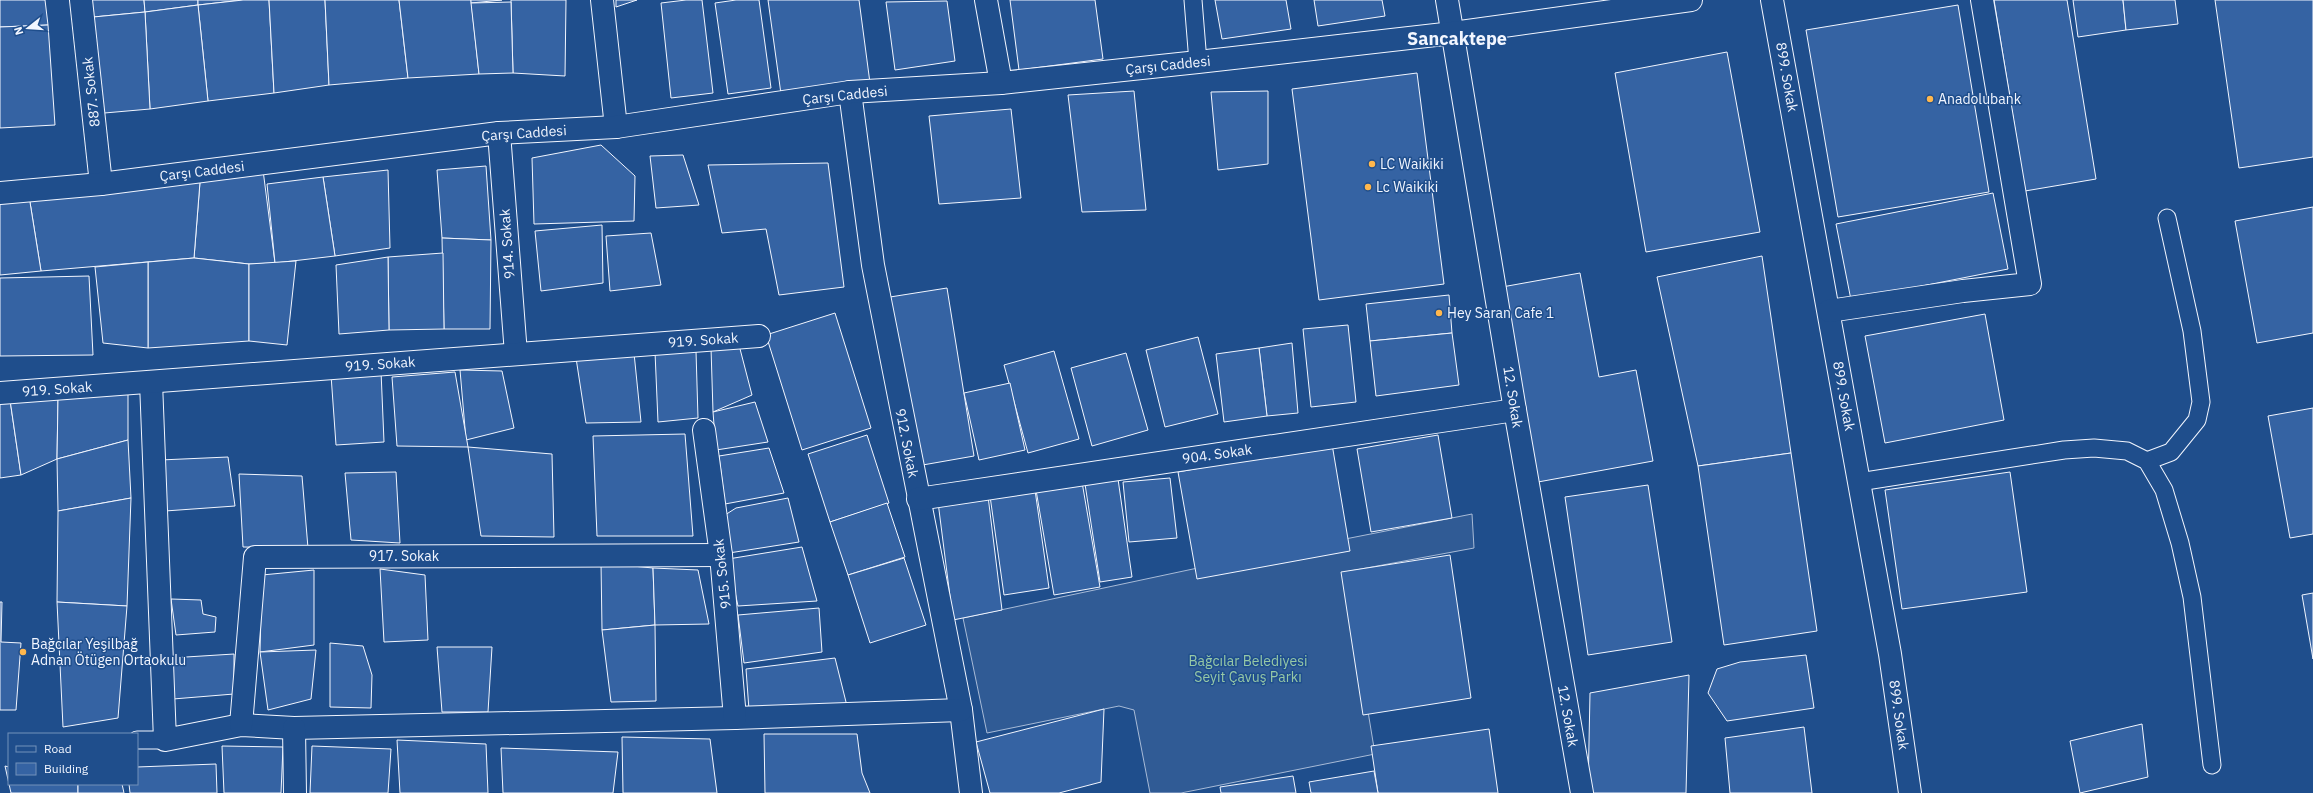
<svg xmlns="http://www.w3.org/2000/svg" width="2313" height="793" font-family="'IBM Plex Sans',sans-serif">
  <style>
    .built { fill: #305b95; stroke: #a8bbd7 }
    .building { fill: #3563a3; stroke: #f2f6ff }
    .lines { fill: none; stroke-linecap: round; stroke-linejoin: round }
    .lane-casing { stroke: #f2f6ff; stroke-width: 19 }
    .street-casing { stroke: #f2f6ff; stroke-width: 24 }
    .lane { stroke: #1f4e8c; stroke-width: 17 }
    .street { stroke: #1f4e8c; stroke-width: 22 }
    .poi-dot { fill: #ffb74d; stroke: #1f4e8c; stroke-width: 1.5 }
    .labels { text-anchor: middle; stroke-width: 3; stroke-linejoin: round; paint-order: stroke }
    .street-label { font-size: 14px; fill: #f2f6ff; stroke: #1f4e8c }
    .poi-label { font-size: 14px; fill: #f2f6ff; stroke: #1f4e8c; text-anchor: start }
    .park-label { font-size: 14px; fill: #97c8a6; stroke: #1f4e8c }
    .district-label { font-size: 18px; font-weight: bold; fill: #f2f6ff; stroke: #1f4e8c }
  </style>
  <rect width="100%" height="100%" fill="#1f4e8c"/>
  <!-- built -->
  <path class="built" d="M1472 514 1474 548 1345 572 1375 754 1181 793H1150L1134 710 1119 706 987 733 963 618 1193 569Z"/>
  <!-- building -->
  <g class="building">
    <path d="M0 0H45L48 25 0 27Z"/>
    <path d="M81 0H144L145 12 83 18Z"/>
    <path d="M144 0H198V5L145 12Z"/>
    <path d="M198 0H243L198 5Z"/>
    <path d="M243 0H269L274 93 208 101 198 5Z"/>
    <path d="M269 0H325L329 85 274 93Z"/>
    <path d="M325 0H399L408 78 329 85Z"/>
    <path d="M399 0H471L479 74 408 78Z"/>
    <path d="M471 0H502L471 3Z"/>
    <path d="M511 0H566L565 76 513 73Z"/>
    <path d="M616 0H637L616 7Z"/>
    <path d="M686 0H702L713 93 671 98 661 3Z"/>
    <path d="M736 0H759L771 88 728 94 715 3Z"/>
    <path d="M768 0H859L870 83 781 94Z"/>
    <path d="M1010 0H1095L1103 59 1019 70Z"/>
    <path d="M1215 0H1286L1291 29 1222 39Z"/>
    <path d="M1314 0H1382L1385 16 1318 26Z"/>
    <path d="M1994 0H2067L2096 179 2025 191Z"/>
    <path d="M2073 0H2123L2126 30 2078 37Z"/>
    <path d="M2123 0H2175L2178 24 2126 30Z"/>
    <path d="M2215 0H2313V157L2239 168Z"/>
    <path d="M947 1 955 61 895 70 886 2Z"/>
    <path d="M511 2 513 73 479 74 471 3Z"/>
    <path d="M198 5 208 101 150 109 145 12Z"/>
    <path d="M1958 5 1989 192 1838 217 1806 30Z"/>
    <path d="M145 12 150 109 93 114 83 18Z"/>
    <path d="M48 25 55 125 0 128V27Z"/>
    <path d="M1727 52 1760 232 1646 252 1615 73Z"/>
    <path d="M1417 73 1444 284 1319 300 1292 89Z"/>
    <path d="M1134 91 1146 210 1082 212 1068 95Z"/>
    <path d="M1268 91V164L1218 170 1211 92Z"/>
    <path d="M1011 109 1021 198 939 204 929 116Z"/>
    <path d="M601 145 635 176 634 221 534 224 532 158Z"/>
    <path d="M683 155 699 205 656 208 650 156Z"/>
    <path d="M828 163 844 287 779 295 766 229 722 233 708 165Z"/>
    <path d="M486 166 491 240 442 238 437 170Z"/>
    <path d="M263 170 275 263 249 264 194 258 200 182Z"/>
    <path d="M388 170 390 248 335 256 323 177Z"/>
    <path d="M323 177 335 256 275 263 267 184Z"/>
    <path d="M200 182 194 258 41 271 29 196Z"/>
    <path d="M1993 193 2008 269 1851 300 1836 224Z"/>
    <path d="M29 196 41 271 0 275V198Z"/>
    <path d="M2313 207V333L2257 343 2235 221Z"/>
    <path d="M602 225 603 283 541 291 535 231Z"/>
    <path d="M651 233 661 285 610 291 606 236Z"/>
    <path d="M442 238 491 240 490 329H444Z"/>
    <path d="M443 253 444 329 389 330 388 257Z"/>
    <path d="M1762 256 1791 453 1698 466 1657 277Z"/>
    <path d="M388 257 389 330 339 334 336 265Z"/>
    <path d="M194 258 249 264V341L148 348V262Z"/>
    <path d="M296 261 287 345 249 341V264Z"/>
    <path d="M148 262V348L103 343 95 267Z"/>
    <path d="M1580 273 1599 377 1636 370 1653 461 1538 482 1502 287Z"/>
    <path d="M89 276 93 355 0 356V278Z"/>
    <path d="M947 288 974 456 917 466 890 297Z"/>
    <path d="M1449 295 1452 333 1370 341 1366 304Z"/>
    <path d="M835 313 871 428 802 450 766 335Z"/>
    <path d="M1985 314 2004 420 1885 443 1865 336Z"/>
    <path d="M1348 325 1356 402 1311 407 1303 329Z"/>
    <path d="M1452 333 1459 385 1376 396 1370 341Z"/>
    <path d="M1198 337 1218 414 1165 427 1146 350Z"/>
    <path d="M1292 343 1298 413 1267 416 1259 348Z"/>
    <path d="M739 345 752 395 713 412 711 348Z"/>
    <path d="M1259 348 1267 416 1224 422 1216 354Z"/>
    <path d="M696 351 698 418 658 422 655 352Z"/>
    <path d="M1054 351 1079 439 1028 453 1004 365Z"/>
    <path d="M634 353 641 422 586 423 576 358Z"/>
    <path d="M1126 353 1148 430 1092 446 1071 368Z"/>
    <path d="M460 370 502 371 514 428 466 440Z"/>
    <path d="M381 371 384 442 336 445 331 375Z"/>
    <path d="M455 372 468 447 397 446 392 377Z"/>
    <path d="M1010 383 1025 450 979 460 964 393Z"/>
    <path d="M9 393 21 475 0 478V395Z"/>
    <path d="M9 393 58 398 57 459 21 475Z"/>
    <path d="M128 393V440L57 459 58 398Z"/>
    <path d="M755 402 768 442 716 450 713 412Z"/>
    <path d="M2313 408V534L2290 538 2268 416Z"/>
    <path d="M685 434 693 536H597L593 436Z"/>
    <path d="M867 435 889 503 830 522 808 454Z"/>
    <path d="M1438 435 1452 518 1371 532 1357 449Z"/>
    <path d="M128 440 131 498 58 511 57 459Z"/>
    <path d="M1332 444 1350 551 1197 579 1178 472Z"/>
    <path d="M468 447 552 454 554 537 481 536Z"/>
    <path d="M769 448 784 493 725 504 719 456Z"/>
    <path d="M1791 453 1817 631 1724 645 1698 466Z"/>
    <path d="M228 457 235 506 165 511 160 460Z"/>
    <path d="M396 472 400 543 351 540 345 473Z"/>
    <path d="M2010 472 2027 592 1902 609 1885 490Z"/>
    <path d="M239 474 302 476 308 548 243 547Z"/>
    <path d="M1170 478 1177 538 1129 542 1123 482Z"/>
    <path d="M1118 479 1132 577 1100 582 1085 484Z"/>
    <path d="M1082 482 1100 587 1054 595 1036 490Z"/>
    <path d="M1648 485 1672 642 1588 655 1565 497Z"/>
    <path d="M1035 490 1049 588 1004 595 990 496Z"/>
    <path d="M988 496 1002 610 953 620 938 502Z"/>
    <path d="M131 498 127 606 57 602 58 511Z"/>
    <path d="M788 498 799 542 729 553 725 515 736 508Z"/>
    <path d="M887 503 905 557 848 575 830 522Z"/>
    <path d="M802 547 817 601 738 606 728 559Z"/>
    <path d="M1450 555 1471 698 1363 715 1341 572Z"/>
    <path d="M904 558 926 625 870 643 848 575Z"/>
    <path d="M601 563 653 568 655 625 602 630Z"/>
    <path d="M653 568 698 570 709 624 655 625Z"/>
    <path d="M380 569 425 575 428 640 384 642Z"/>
    <path d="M314 570V645L260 652 262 575Z"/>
    <path d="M2313 593V659L2302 595Z"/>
    <path d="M171 599 201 600 203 614 216 617 215 632 176 635Z"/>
    <path d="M0 602H2L1 642 21 643 16 710H0Z"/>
    <path d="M57 602 127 606 118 718 63 727Z"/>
    <path d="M819 608 822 652 744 663 738 615Z"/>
    <path d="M655 625 656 701 611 702 602 630Z"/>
    <path d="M330 643 363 646 372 675 371 708 330 707Z"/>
    <path d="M437 647H492L488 712H442Z"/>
    <path d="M316 650 311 699 268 710 260 652Z"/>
    <path d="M234 654V694L173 699 170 658Z"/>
    <path d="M1806 655 1814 708 1727 721 1708 693 1717 669 1740 662Z"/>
    <path d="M835 658 847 706 749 710 746 669Z"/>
    <path d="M1689 675 1686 793H1588L1590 693Z"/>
    <path d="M1104 709 1101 782 1059 793H990L976 742Z"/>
    <path d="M2142 724 2148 777 2080 793 2070 741Z"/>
    <path d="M1804 727 1812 793H1730L1725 738Z"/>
    <path d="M1489 729 1498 793H1378L1371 746Z"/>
    <path d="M764 734H857L862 773 870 793H765Z"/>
    <path d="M622 737 710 739 717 793H623Z"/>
    <path d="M397 740 486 744 488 793H400Z"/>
    <path d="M222 746 283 747 281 793H224Z"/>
    <path d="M312 746 391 749 388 793H310Z"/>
    <path d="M501 748 618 752 613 793H503Z"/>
    <path d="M216 764 217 793H130L129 784H137V767Z"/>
    <path d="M5 766 9 767V784H78V793H11Z"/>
    <path d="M1374 771 1378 793H1311L1309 782Z"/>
    <path d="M1293 776 1296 793H1221L1220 787Z"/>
    <path d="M78 784H122L124 793H78Z"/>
  </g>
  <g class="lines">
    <!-- lane casing -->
    <g class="lane-casing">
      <g id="lane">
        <path d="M1193 0 1198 62"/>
        <path d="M2147 461 2171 452 2197 420 2201 402 2192 331 2167 218"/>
        <path d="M1859 482 2064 450 2094 448 2127 451 2147 461 2164 490 2180 543 2192 597 2212 765"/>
        <path d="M137 740H165"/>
      </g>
    </g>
    <!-- street casing -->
    <g class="street-casing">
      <g id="street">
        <path d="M81 0 101 184"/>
        <path d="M602 0 616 127"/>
        <path d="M986 0 1001 83"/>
        <path d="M1447 0 1515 410 1582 793"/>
        <path d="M1772 0 1890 654 1910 793"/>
        <path d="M850 92 873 265 961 710 971 793"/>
        <path d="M499 133 516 354"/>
        <path d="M0 193 101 184 499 133 616 127 850 92 1001 83 1198 62 1453 33 1691 0"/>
        <path d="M1829 311 1963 291 2030 284 1982 0"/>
        <path d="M151 382 165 740 241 725 294 728 735 718 961 710"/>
        <path d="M0 393 759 336"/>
        <path d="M704 430 721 555 735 718"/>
        <path d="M918 499 1515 410"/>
        <path d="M241 725 255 557 721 555"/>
        <path d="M294 728 295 793"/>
      </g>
    </g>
    <!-- lane -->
    <use href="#lane" class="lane"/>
    <!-- street -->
    <use href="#street" class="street"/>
  </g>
  <!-- markers -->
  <g class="poi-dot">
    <circle cx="1930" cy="99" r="4"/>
    <circle cx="1372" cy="164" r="4"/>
    <circle cx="1368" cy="187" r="4"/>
    <circle cx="1439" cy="313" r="4"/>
    <circle cx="23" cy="652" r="4"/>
  </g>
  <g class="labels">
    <!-- street labels -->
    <g class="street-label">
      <text transform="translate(1168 65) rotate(-6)" y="5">Çarşı Caddesi</text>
      <text transform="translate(1787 77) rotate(80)" y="5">899. Sokak</text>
      <text transform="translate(91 92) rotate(-96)" y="5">887. Sokak</text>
      <text transform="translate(845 95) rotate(-6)" y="5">Çarşı Caddesi</text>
      <text transform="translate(524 133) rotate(-4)" y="5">Çarşı Caddesi</text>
      <text transform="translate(202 171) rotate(-7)" y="5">Çarşı Caddesi</text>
      <text transform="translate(507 244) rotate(-94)" y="5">914. Sokak</text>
      <text transform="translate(703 340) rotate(-4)" y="5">919. Sokak</text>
      <text transform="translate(380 364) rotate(-4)" y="5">919. Sokak</text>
      <text transform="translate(57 389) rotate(-4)" y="5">919. Sokak</text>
      <text transform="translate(1844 396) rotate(80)" y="5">899. Sokak</text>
      <text transform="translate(1513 397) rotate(81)" y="5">12. Sokak</text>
      <text transform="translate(907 443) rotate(79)" y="5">912. Sokak</text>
      <text transform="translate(1217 454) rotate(-8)" y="5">904. Sokak</text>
      <text x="404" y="561">917. Sokak</text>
      <text transform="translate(722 574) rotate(-96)" y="5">915. Sokak</text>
      <text transform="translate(1899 715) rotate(82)" y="5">899. Sokak</text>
      <text transform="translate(1568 716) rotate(80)" y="5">12. Sokak</text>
    </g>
    <!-- poi labels -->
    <g class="poi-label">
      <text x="1938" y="104">Anadolubank</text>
      <text x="1380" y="169">LC Waikiki</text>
      <text x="1376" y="192">Lc Waikiki</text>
      <text x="1447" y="318">Hey Saran Cafe 1</text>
      <text x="31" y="649">Bağcılar Yeşilbağ<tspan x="31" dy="16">Adnan Ötügen Ortaokulu</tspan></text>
    </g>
    <!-- park labels -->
    <g class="park-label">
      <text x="1248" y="666">Bağcılar Belediyesi<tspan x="1248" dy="16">Seyit Çavuş Parkı</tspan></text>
    </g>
    <!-- district labels -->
    <g class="district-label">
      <text x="1457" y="45">Sancaktepe</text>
    </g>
  </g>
  <!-- legend -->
  <rect x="8" y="733" width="130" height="52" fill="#1f4e8c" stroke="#7391ba"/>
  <rect x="16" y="746" width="20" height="6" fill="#1f4e8c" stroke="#7391ba"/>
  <text x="44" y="753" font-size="12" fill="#f2f6ff">Road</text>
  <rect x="16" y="763" width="20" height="12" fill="#3563a3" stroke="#7391ba"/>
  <text x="44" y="773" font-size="12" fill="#f2f6ff">Building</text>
  <!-- north arrow -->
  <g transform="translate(28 28) rotate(253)" stroke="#1f4e8c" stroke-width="3" paint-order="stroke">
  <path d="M0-3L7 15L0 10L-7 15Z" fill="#f2f6ff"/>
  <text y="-6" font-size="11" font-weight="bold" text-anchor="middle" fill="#f2f6ff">N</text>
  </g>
</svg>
